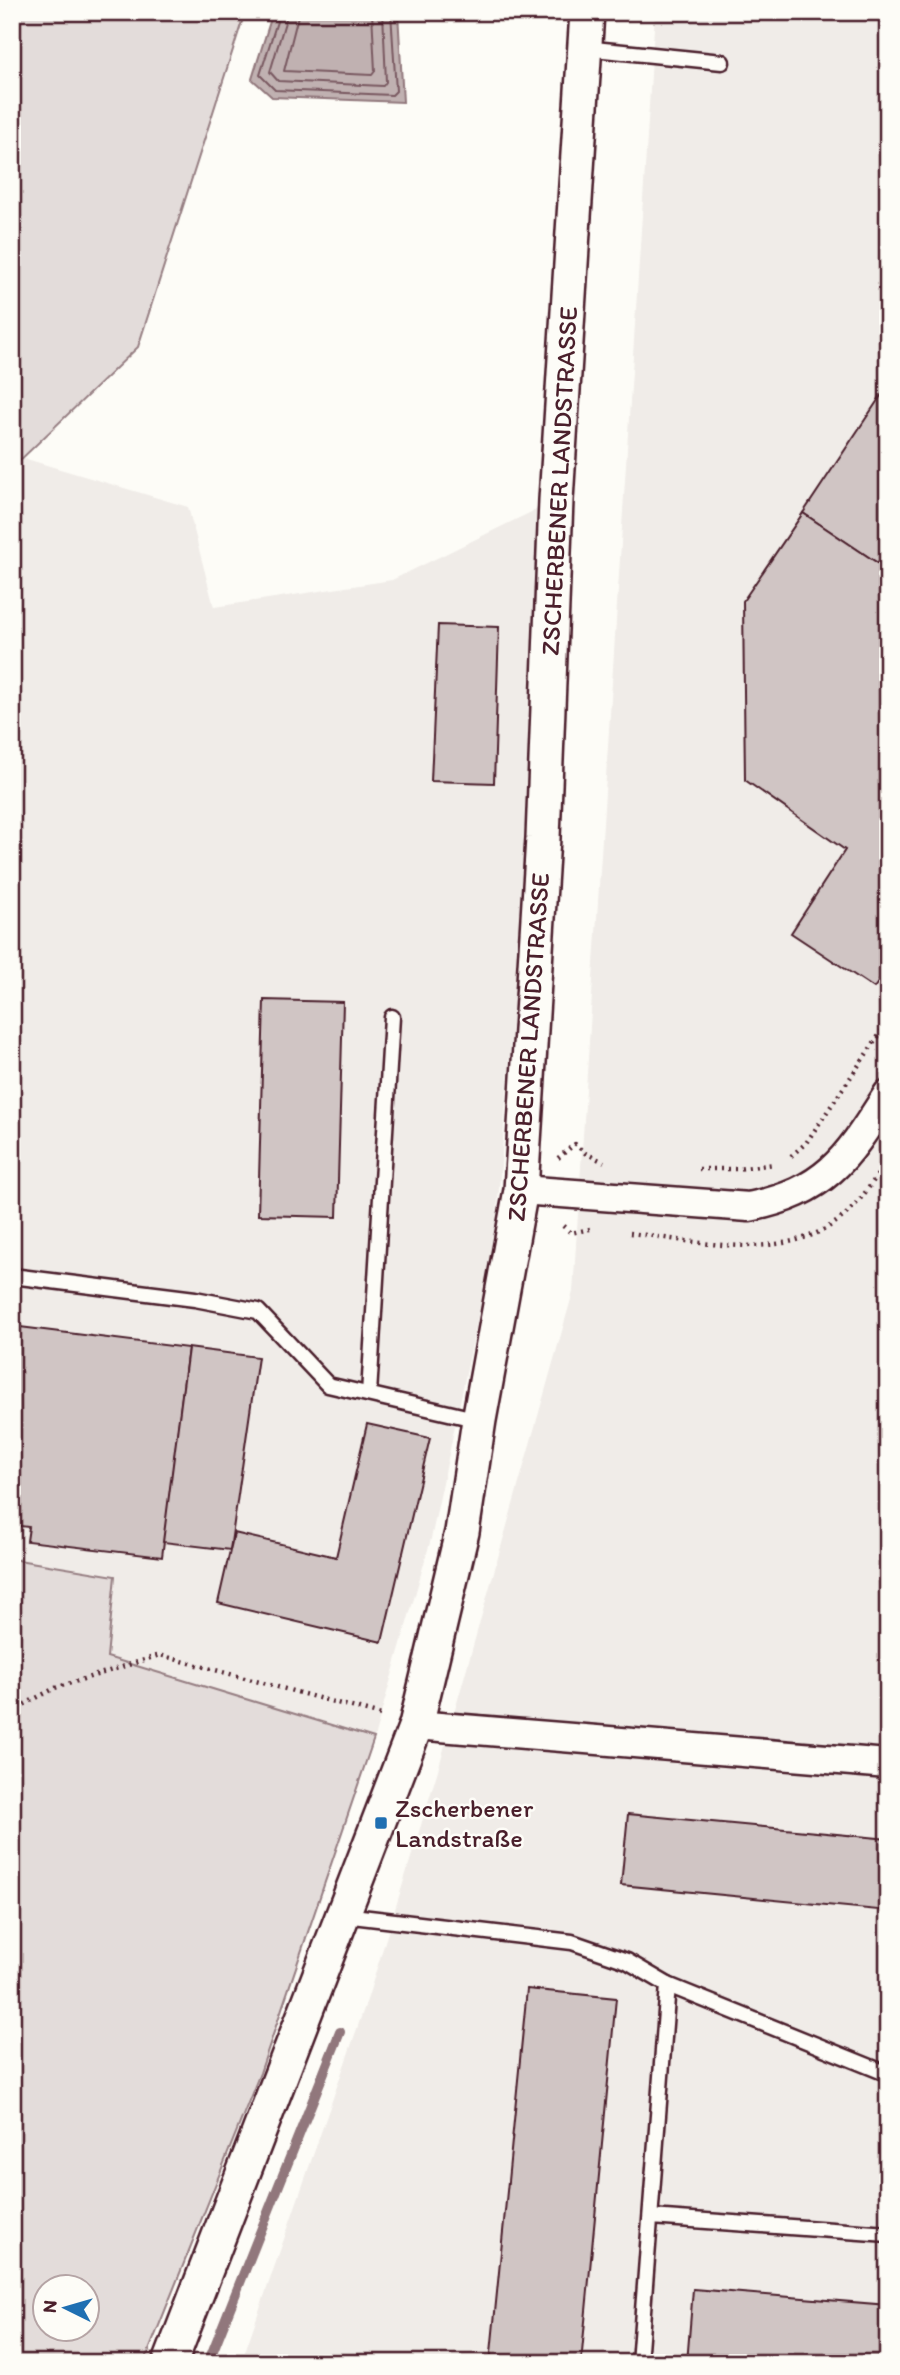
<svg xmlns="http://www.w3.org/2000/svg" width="900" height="2375" font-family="Itim,sans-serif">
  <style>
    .built { fill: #f0ece8 }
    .green { fill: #e3dcda; stroke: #967e82; stroke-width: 2; fill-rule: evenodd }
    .water { fill: #c0b1b1; stroke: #91777b; stroke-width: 2 }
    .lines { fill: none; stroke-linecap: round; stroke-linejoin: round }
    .shore { stroke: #795961; stroke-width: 2 }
    .stream { stroke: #91777b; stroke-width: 10 }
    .building { fill: #d0c5c4; stroke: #4a1f2b; stroke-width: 2 }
    .service-casing { stroke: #4a1f2b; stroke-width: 19 }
    .minor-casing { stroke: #4a1f2b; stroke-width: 33 }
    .tertiary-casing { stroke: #4a1f2b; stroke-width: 38 }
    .path { stroke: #4a1f2b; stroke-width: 4.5; stroke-dasharray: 2 5; stroke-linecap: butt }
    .service { stroke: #fdfcf7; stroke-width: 14 }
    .minor { stroke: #fdfcf7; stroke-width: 28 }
    .tertiary { stroke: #fdfcf7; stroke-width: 33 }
    .poi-dot { fill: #1f6fb2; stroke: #fdfcf7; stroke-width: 2.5 }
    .labels { text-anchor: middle; stroke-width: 5; stroke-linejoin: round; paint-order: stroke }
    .street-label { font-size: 26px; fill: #4a1f2b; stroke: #fdfcf7 }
    .poi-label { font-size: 26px; fill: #4a1f2b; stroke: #fdfcf7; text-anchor: start }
  </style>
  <rect width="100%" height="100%" fill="#fdfcf7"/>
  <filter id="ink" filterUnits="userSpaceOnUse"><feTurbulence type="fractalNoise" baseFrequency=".0143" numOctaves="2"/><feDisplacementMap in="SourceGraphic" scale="14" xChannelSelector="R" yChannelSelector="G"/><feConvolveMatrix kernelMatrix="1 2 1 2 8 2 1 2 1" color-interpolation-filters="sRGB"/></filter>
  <g filter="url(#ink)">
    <!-- built -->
    <g class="built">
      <path d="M655 12H888V2363H241L368 1997 438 1770 573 1292Z"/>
      <path d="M23 458 188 507 214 607 392 580 556 500 495 1237 431 1539 374 1738 107 1656 115 1576 12 1559V468Z"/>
    </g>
    <!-- green -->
    <g class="green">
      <path d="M12 12H245L138 347 12 468Z"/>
      <path d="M12 1559 115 1576 107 1657 374 1738 260 2073 144 2363H12ZM46 2288H88V2330H46Z"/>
    </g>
    <!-- water -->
    <path class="water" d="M273 12H398L403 102 272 97 252 79Z"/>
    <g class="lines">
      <!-- shore -->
      <g class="shore">
        <path d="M280 12 260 75 275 90 392 95 396 91 391 12"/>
        <path d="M288 12 270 72 278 81 383 86 386 82 383 12"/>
        <path d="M299 12 284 71 372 75 375 71 372 12"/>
      </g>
      <!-- stream -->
      <path class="stream" d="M208 2363 340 2032"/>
    </g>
    <!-- building -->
    <g class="building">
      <path d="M888 385V570L803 513Z"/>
      <path d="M803 513 888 570V968L874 988 791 933 845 850 745 780 743 601Z"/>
      <path d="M438 625 499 627 494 783 431 781Z"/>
      <path d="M264 1000 343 1002 337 1217 258 1215Z"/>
      <path d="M12 1326 188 1348 162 1557 27 1541 29 1527 12 1525Z"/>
      <path d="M188 1348 258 1357 230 1550 163 1542Z"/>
      <path d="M367 1424 430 1438 382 1642 218 1603 234 1533 336 1557Z"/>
      <path d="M628 1814 888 1839V1911L621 1885Z"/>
      <path d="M527 1989 616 1998 581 2363H490Z"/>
      <path d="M693 2289 888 2305V2363H687Z"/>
    </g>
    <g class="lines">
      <!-- service casing -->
      <g class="service-casing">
        <g id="service">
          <path d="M584 48 722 62"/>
          <path d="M12 1276 195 1299 258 1311 328 1385 479 1420"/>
          <path d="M369 1394 392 1017"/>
          <path d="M344 1915 572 1942 627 1961 668 1985 639 2363"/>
          <path d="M668 1985 888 2074"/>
          <path d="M651 2217 888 2234"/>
        </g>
      </g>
      <!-- minor casing -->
      <g class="minor-casing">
        <g id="minor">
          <path d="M521 1190 749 1207C828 1191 847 1158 888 1094"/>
          <path d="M416 1725 888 1764"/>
        </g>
      </g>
      <!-- tertiary casing -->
      <g class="tertiary-casing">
        <path id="tertiary" d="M170 2363 416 1725 462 1532 479 1420 521 1190 543 838 556 500 587 12"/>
      </g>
      <!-- path -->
      <g class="path">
        <path d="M791 1156 806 1143 888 1022"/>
        <path d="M558 1158 575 1144 585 1153 604 1162"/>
        <path d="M699 1169H737L774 1164"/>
        <path d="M563 1226 571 1233 590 1229"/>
        <path d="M630 1233C703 1242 800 1268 856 1204 868 1190 878 1174 888 1159"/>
        <path d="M12 1711 55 1688 160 1655 385 1716"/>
      </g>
      <!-- service -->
      <use href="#service" class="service"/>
      <!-- minor -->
      <use href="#minor" class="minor"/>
      <!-- tertiary -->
      <use href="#tertiary" class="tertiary"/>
    </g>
  </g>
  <!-- markers -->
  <rect class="poi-dot" x="374" y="1816" width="14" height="14" rx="3.5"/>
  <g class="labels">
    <!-- street labels -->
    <g class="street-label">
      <text transform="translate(559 481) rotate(-87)" y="9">ZSCHERBENER LANDSTRASSE</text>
      <text transform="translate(528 1047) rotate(-86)" y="9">ZSCHERBENER LANDSTRASSE</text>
    </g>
    <!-- poi labels -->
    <g class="poi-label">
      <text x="395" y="1817">Zscherbener<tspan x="395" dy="30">Landstraße</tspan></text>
    </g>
  </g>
  <!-- margin -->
  <rect width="900" height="2375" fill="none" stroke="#fdfcf7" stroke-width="42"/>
  <rect x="21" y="21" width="858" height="2333" fill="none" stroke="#4a1f2b" stroke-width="2.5" filter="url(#ink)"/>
  <!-- north arrow -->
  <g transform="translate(66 2308) rotate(275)"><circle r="33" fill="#fdfcf7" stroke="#b5a4a5" stroke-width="2"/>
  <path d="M0-5L12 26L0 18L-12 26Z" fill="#1f6fb2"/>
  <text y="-10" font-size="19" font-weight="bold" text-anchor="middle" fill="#4a1f2b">N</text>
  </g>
</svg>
